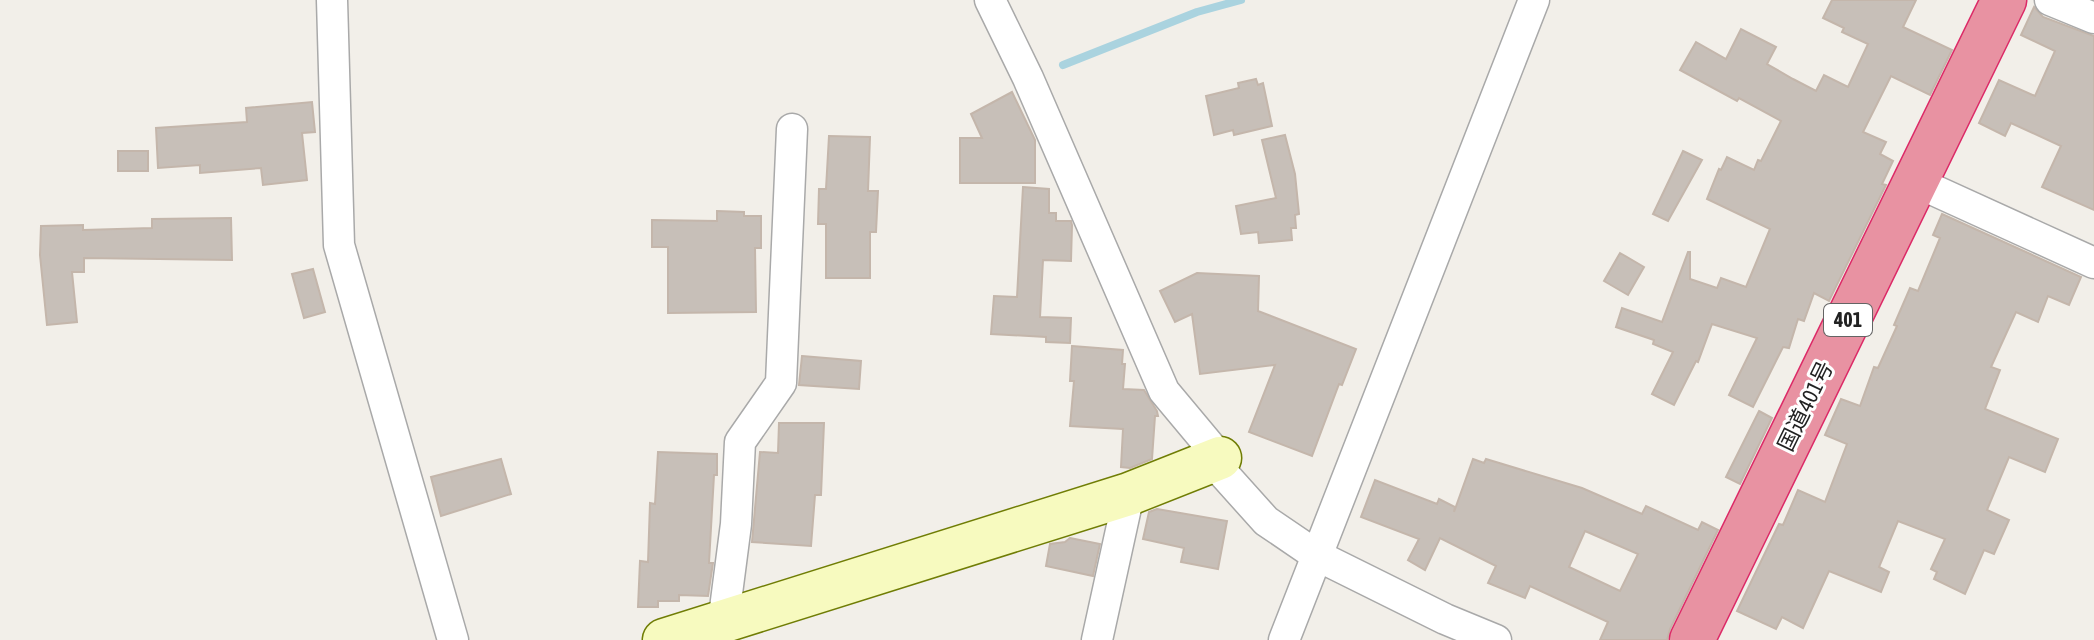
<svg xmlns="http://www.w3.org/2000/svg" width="2094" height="640" font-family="'Asap Condensed','Noto Sans JP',sans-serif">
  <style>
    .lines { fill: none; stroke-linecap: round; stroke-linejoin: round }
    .stream { stroke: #aad3df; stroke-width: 8 }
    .building { fill: #c7bfb8; stroke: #c4b6ab; stroke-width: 2; fill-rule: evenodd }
    .street-casing { stroke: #a9a9a9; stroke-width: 33 }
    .secondary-casing { stroke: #707d05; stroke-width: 45 }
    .highway-casing { stroke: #dc2a67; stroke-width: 47 }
    .street { stroke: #fff; stroke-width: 30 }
    .secondary { stroke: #f7fabf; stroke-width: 42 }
    .highway { stroke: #e892a2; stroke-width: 44 }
    .labels { text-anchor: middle; stroke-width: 6; stroke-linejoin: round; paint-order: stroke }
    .shield { fill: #fff; stroke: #646464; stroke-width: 2 }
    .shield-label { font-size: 20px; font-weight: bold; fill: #222 }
    .street-label { font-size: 22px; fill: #222; stroke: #fff }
  </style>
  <rect width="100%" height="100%" fill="#f2efe9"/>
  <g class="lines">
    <!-- stream -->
    <path class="stream" d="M1063 65 1197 12 1241 0"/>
  </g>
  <!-- building -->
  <g class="building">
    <path d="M1832 0H1916L1903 27 1952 50 1930 95 1891 76 1863 132 1886 142 1880 154 1893 161 1882 184 1886 185 1829 301 1814 293 1804 321 1798 319 1789 348 1783 347 1753 407 1729 395 1757 338 1712 324 1698 362 1696 361 1674 405 1652 394 1673 352 1653 344 1654 340 1616 327 1622 308 1662 322 1688 252H1690V279L1717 288 1721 278 1746 287 1770 229 1707 199 1719 169 1721 170 1727 157 1754 170 1758 160 1761 161 1781 121 1739 98 1737 101 1680 70 1696 42 1726 59 1741 29 1776 47 1767 64 1793 79 1816 91 1824 75 1848 87 1868 44 1842 32 1844 28 1823 18Z"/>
    <path d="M2034 7 2043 17 2094 36V210L2042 187 2061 146 2011 123 2005 136 1979 123 1999 80 2035 96 2055 51 2021 35Z"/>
    <path d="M1256 79 1258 85 1263 83 1272 126 1234 135 1233 130 1214 135 1206 96 1239 88 1238 83Z"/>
    <path d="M1012 92 1035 140V183H960V138H982L971 114Z"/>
    <path d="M312 102 315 132 302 133 307 180 263 185 261 168 200 173V165L158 168 156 128 247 122 246 108Z"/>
    <path d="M1285 135 1295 174 1299 214 1295 215 1296 228H1291L1292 240 1259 243 1258 232 1241 234 1236 206 1276 198 1262 140Z"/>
    <path d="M829 136 870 137 868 191H878L876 232H870V278H826V224H818L819 189H826Z"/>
    <rect x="118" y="151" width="30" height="20"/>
    <path d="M1683 151 1702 160 1668 221 1653 214Z"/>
    <path d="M1023 187 1049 189V213H1056V221H1071L1072 225 1071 261 1043 260 1040 317 1071 318 1070 343 1046 342V337L991 334 994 296 1017 297Z"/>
    <path d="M717 211 744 212V216H761V248H755L756 312 668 313V247H652V220L717 221Z"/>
    <path d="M1942 214 2081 277 2069 305 2048 296 2038 322 2016 312 1991 367 2000 370 1985 409 2058 439 2045 472 2009 457 1987 510 2009 520 1994 554 1984 550 1965 594 1934 579 1937 572 1931 569 1945 539 1898 521 1879 567 1889 572 1881 592 1829 571 1803 628 1782 617 1776 629 1737 611 1779 524 1783 525 1798 490 1825 502 1847 444 1825 435 1841 399 1860 406 1874 367 1878 368 1897 326 1894 325 1910 288 1918 291 1940 238 1933 235Z"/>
    <path d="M231 218 232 260 84 258V272H72L77 322 47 325 40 255 41 226 83 225V230L152 228V219Z"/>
    <path d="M1620 253 1644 267 1628 295 1604 281Z"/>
    <path d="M313 269 325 312 304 318 292 274Z"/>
    <path d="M1197 273 1259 276 1258 311 1356 349 1342 385 1339 384 1312 456 1249 432 1275 365 1200 374 1192 314 1175 322 1160 291Z"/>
    <path d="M1072 346 1123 350 1122 364H1125L1123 389 1144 390 1157 411 1158 416H1155L1152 459 1130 468 1121 467 1123 429 1070 426 1074 381H1070Z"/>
    <path d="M802 356 861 361 859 389 799 385Z"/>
    <path d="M1759 411 1772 418 1740 484 1726 477Z"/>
    <path d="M779 423H824L821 495H815L811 546 752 542 760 452 778 453Z"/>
    <path d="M658 452 717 454V475H714L709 563H713L708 596 679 595V601H658V607H638L640 561 648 562 650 503 655 504Z"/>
    <path d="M501 459 511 494 441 516 431 477Z"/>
    <path d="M1473 459 1484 463 1486 459 1582 488 1642 514 1646 506 1698 530 1702 522 1718 530 1670 629 1667 640H1600L1608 622 1530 586 1525 598 1488 583 1496 566 1440 538 1425 570 1408 560 1419 539 1361 517 1375 480 1437 504 1439 499 1455 507 1454 512ZM1585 531 1638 554 1620 591 1569 567Z"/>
    <path d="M1157 509 1227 521 1218 569 1181 562 1184 548 1143 539 1149 512Z"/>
    <path d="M1070 538 1100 544 1093 576 1046 566 1050 544 1065 542Z"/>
  </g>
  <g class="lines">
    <!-- street casing -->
    <g class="street-casing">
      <g id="street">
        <path d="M332 0 339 245 453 640"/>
        <path d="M990 0 1028 78 1164 391 1220 458 1222 472 1266 521 1316 555 1445 619 1496 640"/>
        <path d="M2050 0 2094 18"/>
        <path d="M1916 182 2094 263"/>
        <path d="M723 624 736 524 740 442 781 383 792 129"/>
        <path d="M1097 640 1129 494"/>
        <path d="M1284 640 1534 0"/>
      </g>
    </g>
    <!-- secondary casing -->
    <g class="secondary-casing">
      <path id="secondary" d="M664 640 1129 494 1220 458"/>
    </g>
    <!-- highway casing -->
    <g class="highway-casing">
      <path id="highway" d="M1692 640 2004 0"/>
    </g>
    <!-- street -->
    <use href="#street" class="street"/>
    <!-- secondary -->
    <use href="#secondary" class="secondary"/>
    <!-- highway -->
    <use href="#highway" class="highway"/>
  </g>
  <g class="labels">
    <!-- shield labels -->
    <rect class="shield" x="1824" y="304" width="48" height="32" rx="6"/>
    <g class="shield-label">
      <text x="1848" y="327">401</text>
    </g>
    <!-- street labels -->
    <g class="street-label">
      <text transform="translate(1805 406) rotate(-64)" y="8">国道401号</text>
    </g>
  </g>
</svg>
